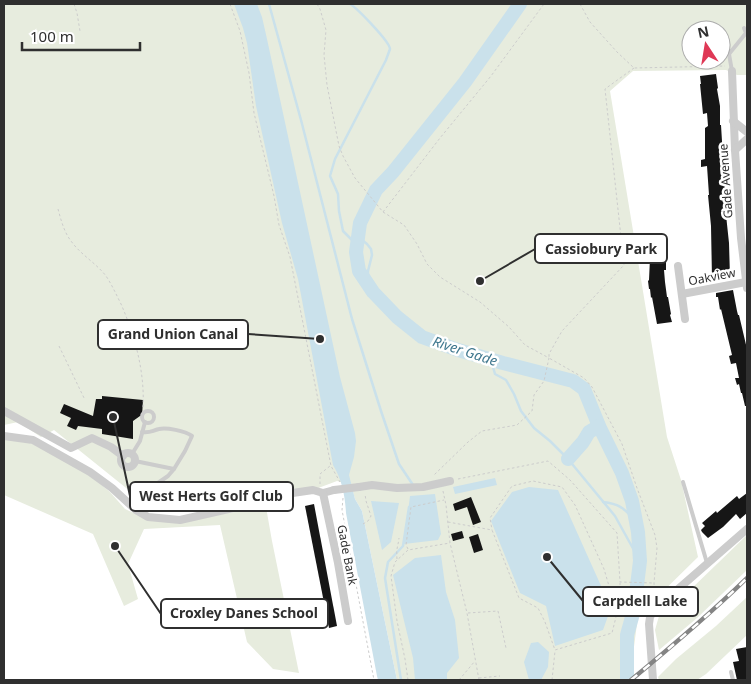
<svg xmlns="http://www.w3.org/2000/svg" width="751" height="684" font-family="'Noto Sans',sans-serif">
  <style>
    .green { fill: #e7ecde; fill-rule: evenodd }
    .water { fill: #cae1eb }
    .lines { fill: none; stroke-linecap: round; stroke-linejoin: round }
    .stream { stroke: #cae1eb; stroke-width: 2.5 }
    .river { stroke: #cae1eb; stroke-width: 14 }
    .building { fill: #161616 }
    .path { stroke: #ccc; stroke-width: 1; stroke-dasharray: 2.5 2.5; stroke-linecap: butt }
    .service { stroke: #ccc; stroke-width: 4 }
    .minor { stroke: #ccc; stroke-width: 8 }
    .rail-casing { stroke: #848484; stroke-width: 4.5 }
    .rail { stroke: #fff; stroke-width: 2.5; stroke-dasharray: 8; stroke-linecap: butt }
    .minor-bridge { stroke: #ccc; stroke-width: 8 }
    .labels { text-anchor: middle; stroke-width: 5; stroke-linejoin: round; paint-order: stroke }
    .street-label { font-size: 12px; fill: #2f2f2f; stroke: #fff }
    .water-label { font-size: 14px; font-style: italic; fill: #40788f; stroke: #fff }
    .leader { fill: none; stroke: #2f2f2f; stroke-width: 2 }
    .callout-dot { fill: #2f2f2f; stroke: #fff; stroke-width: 2 }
    .callout { fill: #fff; stroke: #2f2f2f; stroke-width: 2 }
    .callout-label { font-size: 14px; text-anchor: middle; font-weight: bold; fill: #2f2f2f }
  </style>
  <rect width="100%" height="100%" fill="#fff"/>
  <!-- green -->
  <g class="green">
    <path d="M4 4H747V75H737L726 70 633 71 610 91 667 437 681 480 698 557 638 616 632 662 626 666 625 680H397L362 511 355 499 351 485 337 481 313 490 190 511 156 512 54 430 41 437 18 422 4 425ZM691 30H721V60H691Z"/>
    <path d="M4 435 36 445 92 477 110 492 125 509 138 515 155 517H203L266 507 272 541 299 673 273 669 247 642 220 525 144 529 128 564 138 599 124 606 93 534 4 495Z"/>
    <path d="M747 535V570L697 618 659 650 655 630 659 616 669 605 689 591Z"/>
    <path d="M747 597V635L706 674 697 680H659L658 677 676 659 716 626Z"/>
  </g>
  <!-- water -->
  <g class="water">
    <path d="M234 4H257L262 17 267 39 340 377 355 433 356 441 354 457 349 475 355 499 362 511 397 680H378L377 676 346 513C345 495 342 480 333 465L298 279 282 223 256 106 247 43 243 28Z"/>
    <path d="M495 478 497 485 455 494 453 487Z"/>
    <path d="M529 487 558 490 611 608 603 630 555 646 546 606 520 593 491 521 512 492Z"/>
    <path d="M435 494 441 534 438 540 404 544 410 496Z"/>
    <path d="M371 501 399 503 391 542 382 550Z"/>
    <path d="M441 555 446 592 455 620 459 658 447 673V680H415L413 658 393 575 415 558Z"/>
    <path d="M538 642 549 652 548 667 541 680H529L524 662 531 643Z"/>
  </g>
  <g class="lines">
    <!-- stream -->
    <g class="stream">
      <path d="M269 4 301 120 352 319 381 411 399 464 413 485"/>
      <path d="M350 4C357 8 390 42 390 49 389 52 387 57 386 60L335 159 330 176 338 194 339 211 343 231 357 245"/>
      <path d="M357 236 367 244 371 249 372 255 368 271V284"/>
      <path d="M491 360 495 374 506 380 514 394 521 411 534 428 550 441 568 459 615 516 640 561"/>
      <path d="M603 502C621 504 624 509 636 521"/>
      <path d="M401 680 385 578 388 562 403 546 409 507"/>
    </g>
    <!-- river -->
    <g class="river">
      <path d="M520 4 465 82 393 172 376 190 360 223 356 252 359 271 373 292 397 317 422 337 458 350 503 363 573 381 584 389 599 426 622 473 632 501 638 532 640 561 634 610 627 635V680"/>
      <path d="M568 459 583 442 589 432 599 426"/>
    </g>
  </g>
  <!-- building -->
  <g class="building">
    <path d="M716 74 718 88 717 89 720 106V125H721L725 190 726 196H724L729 243 730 277 712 278 711 226 708 195H709L707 166 701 167V160L705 159V128L708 126 707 113 703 114 700 84H701L700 76Z"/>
    <path d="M650 258H666V270H664L665 282 667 297H668L671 314 670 315 672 322 657 324 652 297 651 298 650 289H649L648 281 649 280Z"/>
    <path d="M733 290 737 311 738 315H739L747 349V406H745L742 393H741L739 384 737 385 735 378H739L736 363 731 364 729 356 732 355 721 309 720 310 718 297H716V293Z"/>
    <path d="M102 396 143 400 142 416H140L133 421V439L102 434V429L78 426 76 430 67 426 71 418 60 413 64 404 93 416 96 399H102Z"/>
    <path d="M747 493V513L740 519 736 514 723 527 708 538 702 532 701 530 705 526 702 523 716 511 717 513 737 496 739 499Z"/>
    <path d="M471 497 481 522 473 525 467 507 455 511 453 504Z"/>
    <path d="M314 504 337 626 329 628 305 506Z"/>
    <path d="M462 531 464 538 453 541 451 534Z"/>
    <path d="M478 534 483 550 474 553 469 537Z"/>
    <path d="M747 647V680H737L733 662 739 661 736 649Z"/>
  </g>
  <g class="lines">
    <!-- path -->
    <g class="path">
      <path d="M74 4 77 13 80 31"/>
      <path d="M230 4 240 31 249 73 254 113 274 196 279 225 290 257 331 466 340 482"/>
      <path d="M317 4 320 9 326 30 324 55 327 85 339 146 343 156 355 178 383 212 440 138 491 76 544 4"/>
      <path d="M580 4 590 22 617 52 634 68 725 66"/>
      <path d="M634 68 605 89 624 265 562 331 549 354V358L584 378 592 387 622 444 637 488 655 535 657 548 654 583 655 599"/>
      <path d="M58 209C61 220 64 232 71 241 81 255 96 263 106 276 112 285 116 294 121 304 135 336 145 372 143 408"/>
      <path d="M383 212 404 225 417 244 427 264 440 277 480 302 509 327 525 345 549 358 544 381 534 395 532 411 517 425 482 431 468 442 434 475"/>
      <path d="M59 346 85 400"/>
      <path d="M458 479 548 461 570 480 617 533 620 582 654 583"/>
      <path d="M320 484V474L330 466"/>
      <path d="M443 491 446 505 450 543 467 613 479 680"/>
      <path d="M343 498 342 510 374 680"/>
      <path d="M448 522 492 530 519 598 538 608 545 622 555 650 612 633 617 613 604 569 575 505 562 487 533 481 512 486 490 518 492 530"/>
      <path d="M363 524 368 521 371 516 366 501 365 494"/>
      <path d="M408 549 406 545 411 507 444 500"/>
      <path d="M397 559C396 548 398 547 399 538"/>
      <path d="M620 590V582"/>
      <path d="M468 613 498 611 506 648"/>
      <path d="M479 678 500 676"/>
      <path d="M408 680 405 659 397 621 391 576 395 562 408 550 450 543"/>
      <path d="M459 680 475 661"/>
      <path d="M552 680 555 651"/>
    </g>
    <!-- service -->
    <g class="service">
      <path d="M724 38 729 54 732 71"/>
      <path d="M729 54 746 33 744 28"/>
      <circle cx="148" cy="417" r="6"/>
      <path d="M132 454 140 441 145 422"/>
      <path d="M135 461 174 469 185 451 192 436C185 431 166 427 159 429 151 431 151 433 142 432"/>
      <path d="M683 482 707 563"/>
      <path d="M146 491 168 476 174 469"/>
      <path d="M731 672 733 680"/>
    </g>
    <!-- minor -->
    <g class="minor">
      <path d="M732 71 735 150 741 238 747 288"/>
      <path d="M733 121 747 132"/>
      <path d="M735 150 747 139"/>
      <path d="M678 266 685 319"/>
      <path d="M682 294 746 282"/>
      <path d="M4 411 71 448 92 438 111 447 123 456"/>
      <path d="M4 436 33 440 90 472 112 488 136 510 148 517 180 520 233 508 272 496 313 490 323 493 334 490"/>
      <circle cx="128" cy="460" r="7"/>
      <path d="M359 487 372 485 397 488 423 487 450 481"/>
      <path d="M323 493 338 563 348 621"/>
      <path d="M653 680 649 624 650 617 654 610 747 529"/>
    </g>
    <!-- rail casing -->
    <g class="rail-casing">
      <path id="rail" d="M631 680C671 647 710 614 747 578"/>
    </g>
    <!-- rail -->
    <use href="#rail" class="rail"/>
    <!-- minor-bridge -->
    <path class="minor-bridge" d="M334 490 359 487"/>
  </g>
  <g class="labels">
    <!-- street labels -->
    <g class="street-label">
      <text transform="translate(726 181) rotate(-94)" y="4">Gade Avenue</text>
      <text transform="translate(712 277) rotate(-11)" y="4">Oakview</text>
      <text transform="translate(347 555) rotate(79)" y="4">Gade Bank</text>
    </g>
    <!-- water labels -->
    <g class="water-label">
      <text transform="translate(465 351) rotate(18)" y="5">River Gade</text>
    </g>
  </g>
  <!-- callouts -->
  <path class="leader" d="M480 281L535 249M320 339L248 334M113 417L130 496M547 557L583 601M115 546L161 614"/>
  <g class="callout-dot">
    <circle cx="480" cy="281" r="5"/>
    <circle cx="320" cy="339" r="5"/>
    <circle cx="113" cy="417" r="5"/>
    <circle cx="547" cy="557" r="5"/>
    <circle cx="115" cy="546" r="5"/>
  </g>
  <g class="callout">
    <rect x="535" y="234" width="132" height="29" rx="5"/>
    <rect x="98" y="320" width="150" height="29" rx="5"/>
    <rect x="130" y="482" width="163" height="29" rx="5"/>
    <rect x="583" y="587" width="115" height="29" rx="5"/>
    <rect x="161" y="599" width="167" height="29" rx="5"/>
  </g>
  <g class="callout-label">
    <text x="601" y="254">Cassiobury Park</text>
    <text x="173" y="339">Grand Union Canal</text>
    <text x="211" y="501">West Herts Golf Club</text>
    <text x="640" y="606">Carpdell Lake</text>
    <text x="244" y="618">Croxley Danes School</text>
  </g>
  <!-- border -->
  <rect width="751" height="684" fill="none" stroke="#2f2f2f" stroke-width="10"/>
  <!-- north arrow -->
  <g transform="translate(706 45) rotate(348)"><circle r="24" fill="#ffffff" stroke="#acacac"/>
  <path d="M0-4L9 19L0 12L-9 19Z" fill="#df3855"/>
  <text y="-8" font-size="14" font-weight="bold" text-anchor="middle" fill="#2f2f2f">N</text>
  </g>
  <!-- scale -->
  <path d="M22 42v8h118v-8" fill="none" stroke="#2f2f2f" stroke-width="2.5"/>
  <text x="30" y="42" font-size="15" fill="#2f2f2f" stroke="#ffffff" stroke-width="4" paint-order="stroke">100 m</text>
</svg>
